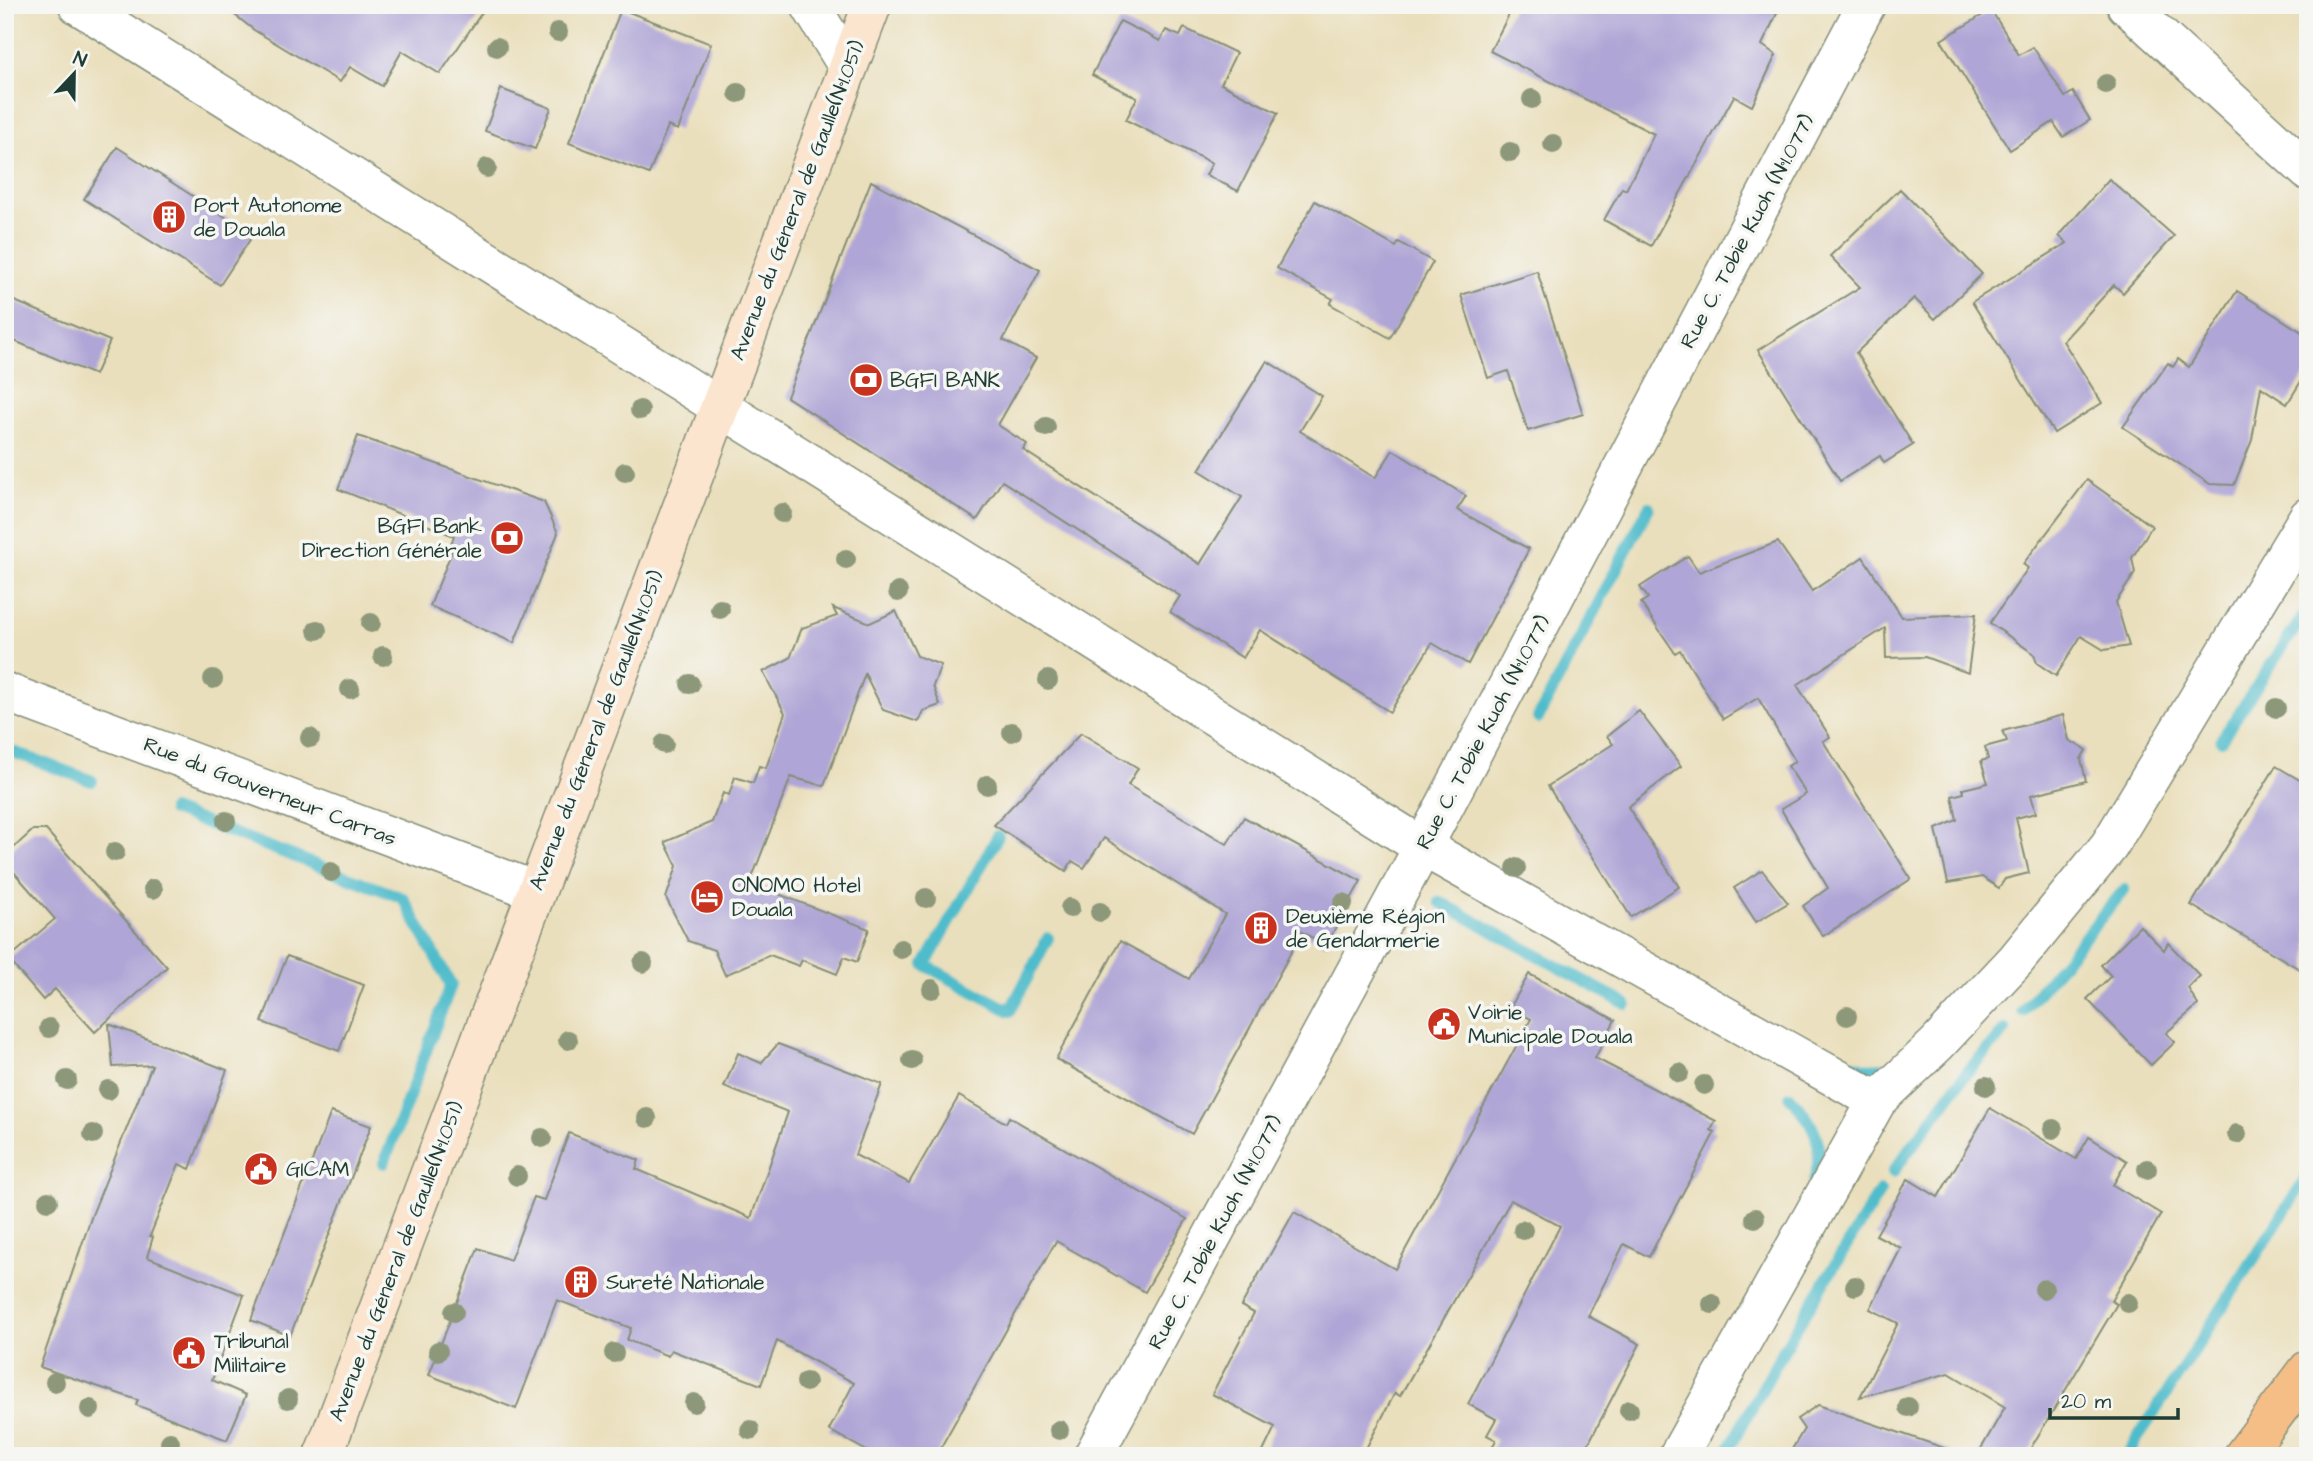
<svg xmlns="http://www.w3.org/2000/svg" width="2313" height="1461" font-family="'Architects Daughter',sans-serif">
  <style>
    .lines { fill: none; stroke-linecap: round; stroke-linejoin: round }
    .stream { stroke: #50bccb; stroke-width: 12 }
    .building { fill: #afa5d6 }
    .minor-casing { stroke: #848e78; stroke-width: 41 }
    .tertiary-casing { stroke: #848e78; stroke-width: 41 }
    .secondary-casing { stroke: #848e78; stroke-width: 41 }
    .trunk-casing { stroke: #848e78; stroke-width: 41 }
    .minor { stroke: #fff; stroke-width: 38 }
    .tertiary { stroke: #fff; stroke-width: 38 }
    .secondary { stroke: #fbe5cf; stroke-width: 38 }
    .trunk { stroke: #f6be87; stroke-width: 38 }
    .tree { fill: #8c9879 }
    .labels { text-anchor: middle; stroke-width: 7; stroke-linejoin: round; paint-order: stroke }
    .street-label { font-size: 21px; fill: #1f3d34; stroke: #f6f6f2 }
    .poi-label { font-size: 21px; fill: #1f3d34; stroke: #f6f6f2; text-anchor: start }
  </style>
  <rect width="100%" height="100%" fill="#f6f6f2"/>
  <filter id="ink" filterUnits="userSpaceOnUse"><feTurbulence type="fractalNoise" baseFrequency=".0143" numOctaves="2"/><feDisplacementMap in="SourceGraphic" scale="14" xChannelSelector="R" yChannelSelector="G"/><feConvolveMatrix kernelMatrix="1 2 1 2 8 2 1 2 1" color-interpolation-filters="sRGB"/></filter>
  <filter id="wash" filterUnits="userSpaceOnUse"><feTurbulence type="fractalNoise" baseFrequency=".00686" numOctaves="4" result="noise"/><feDisplacementMap in="SourceGraphic" scale="28" xChannelSelector="R" yChannelSelector="G"/><feGaussianBlur stdDeviation="1.57" result="paint"/><feColorMatrix in="noise" values="0 0 0 0 0 0 0 0 0 0 0 0 0 0 0 0 0 1.4 0 .05"/><feComposite in="paint" operator="in"/></filter>
  <g filter="url(#wash)">
    <rect width="100%" height="100%" fill="#eadfbc"/>
    <g class="lines">
      <!-- stream -->
      <g class="stream">
        <path d="M1538 718 1649 507"/>
        <path d="M2221 740 2308 609"/>
        <path d="M5 749 92 781"/>
        <path d="M172 810 403 898 451 985 384 1163"/>
        <path d="M998 836 925 965 1010 1011 1048 938"/>
        <path d="M1440 902 1626 1004"/>
        <path d="M2023 1011 2124 890"/>
        <path d="M1838 1060 1868 1069 1898 1067"/>
        <path d="M1790 1097C1815 1124 1826 1144 1814 1181"/>
        <path d="M1893 1172 1967 1072 2005 1030"/>
        <path d="M1725 1456 1791 1337 1880 1191"/>
        <path d="M2126 1456 2308 1175"/>
      </g>
    </g>
    <g id="blocks">
      <!-- building -->
      <g class="building">
        <path d="M222 5H487L440 74 402 51 382 86 350 67 340 82 254 30Z"/>
        <path d="M1514 5H1781L1762 45 1776 55 1752 106 1734 96 1651 246 1604 220 1622 188 1626 190 1654 134 1490 51Z"/>
        <path d="M621 9 711 44 678 130 668 126 649 174 569 143Z"/>
        <path d="M1991 10 2019 55 2033 47 2065 97 2073 92 2090 120 2063 137 2053 122 2010 150 1941 40Z"/>
        <path d="M1120 21 1160 41 1166 30 1180 36 1184 28 1236 53 1221 84 1278 113 1238 191 1206 175 1212 163 1126 120 1137 98 1092 75Z"/>
        <path d="M501 89 551 108 535 149 485 131Z"/>
        <path d="M117 147 253 235 220 285 84 199Z"/>
        <path d="M2109 179 2174 236 2123 293 2114 285 2063 341 2102 403 2054 433 1972 302 2067 243 2059 236Z"/>
        <path d="M871 181 1040 270 1003 340 1036 358 998 425 1027 444 1023 450 1200 564 1242 497 1199 470 1267 361 1322 396 1300 431 1375 478 1393 450 1466 496 1457 510 1529 549 1468 664 1432 643 1390 712 1260 630 1243 658 1170 612 1180 596 1002 481 977 520 787 397Z"/>
        <path d="M1900 189 1982 274 1935 319 1914 298 1856 353 1913 445 1884 463 1880 456 1840 481 1758 350 1860 287 1830 256Z"/>
        <path d="M1315 201 1396 247 1399 242 1433 262 1390 338 1330 304 1333 299 1277 268Z"/>
        <path d="M1537 271 1583 414 1528 431 1508 371 1488 378 1461 295Z"/>
        <path d="M2237 291 2308 336V370L2287 404 2261 387 2252 440 2234 485 2210 484 2123 427 2168 363 2173 367 2178 359 2189 367Z"/>
        <path d="M5 297 110 341 95 375 5 337Z"/>
        <path d="M358 436 544 502 558 533 514 643 430 606 452 551 449 549 454 536 338 489Z"/>
        <path d="M2087 480 2152 526 2132 558 2135 573 2116 602 2129 646 2104 650 2081 636 2056 676 2037 663 2034 654 1990 623 2028 568 2023 564Z"/>
        <path d="M1778 542 1812 591 1863 557 1902 617 1976 614 1968 673 1925 657 1886 658 1885 628 1797 685 1830 737 1823 741 1911 879 1823 936 1803 906 1828 888 1781 809 1806 794 1788 766 1795 761 1758 698 1723 719 1680 650 1675 653 1641 603 1648 598 1640 587 1688 556 1699 572Z"/>
        <path d="M833 608 870 623 896 611 917 656 941 665 933 686 940 705 923 711 918 722 883 710 865 674 824 786 791 777 750 883 869 929 857 962 844 957 837 974 802 960 799 966 770 955 725 975 714 950 688 941 666 898 677 866 665 842 712 822 723 793 729 795 735 777 753 783 759 766 766 768 785 713 763 672 790 658 802 628 837 616Z"/>
        <path d="M1639 711 1681 766 1628 807 1679 887 1631 917 1548 786 1613 744 1607 736Z"/>
        <path d="M2063 715 2069 740 2086 750 2081 759 2086 781 2031 795 2036 813 2016 818 2029 873 2005 879 1999 888 1982 877 1948 883 1936 829 1957 820 1952 796 1964 793 1963 789 1988 783 1981 761 1988 759 1985 747 2007 741 2003 731Z"/>
        <path d="M1081 733 1138 768 1128 785 1227 844 1244 817 1361 881 1326 945 1302 932 1192 1134 1056 1059 1120 941 1189 979 1225 914 1104 838 1084 868 1072 861 1066 871 994 825Z"/>
        <path d="M2276 766 2308 785V974L2191 905Z"/>
        <path d="M33 830H46L167 967 95 1032 55 989 43 1000 8 959 55 919 5 862V856Z"/>
        <path d="M1762 870 1788 903 1756 922 1734 888Z"/>
        <path d="M2140 926 2164 950 2168 943 2200 976 2188 988 2198 1005 2166 1033 2175 1042 2151 1065 2087 999 2111 976 2101 965Z"/>
        <path d="M287 956 364 985 339 1051 262 1022Z"/>
        <path d="M1529 974 1615 1020 1595 1058 1716 1121 1711 1130 1715 1132 1649 1257 1624 1244 1588 1316 1640 1344 1582 1456H1488L1496 1440 1487 1435 1496 1419 1468 1404 1560 1226 1511 1200 1400 1396 1395 1393 1362 1456H1261L1275 1427 1212 1394 1254 1313 1241 1306 1294 1212 1395 1269 1531 1019 1510 1008Z"/>
        <path d="M109 1024 227 1070 190 1169 179 1164 150 1236 153 1237 147 1257 244 1295 212 1380 246 1395 227 1440 136 1405 138 1400 40 1367 92 1215 152 1065 113 1067Z"/>
        <path d="M778 1044 882 1084 855 1155 909 1183 959 1096 1006 1123 1009 1117 1187 1219 1145 1292 1056 1241 936 1456H876L829 1430 854 1383 777 1341 761 1385 671 1350 668 1356 627 1340 631 1328 557 1300 516 1409 429 1375 478 1248 510 1260 534 1197 544 1200 569 1133 639 1160 636 1169 751 1218 788 1112 724 1087 738 1053 761 1063Z"/>
        <path d="M1990 1108 2076 1159 2089 1137 2127 1161 2113 1185 2161 1214 2111 1301 2117 1304 2026 1456H1977L2005 1407 1949 1373 1860 1397 1898 1323 1870 1309 1901 1248 1876 1235 1908 1179 1938 1197Z"/>
        <path d="M331 1112 371 1126 290 1336 251 1320Z"/>
        <path d="M1818 1405 1950 1450 1949 1456H1788L1804 1429 1797 1419Z"/>
      </g>
    </g>
  </g>
  <g filter="url(#ink)">
    <use href="#blocks" fill-opacity="0" stroke="#848e78" stroke-width="2"/>
    <g class="lines">
      <!-- minor casing -->
      <g class="minor-casing">
        <g id="minor">
          <path d="M78 5 1423 847 1877 1101"/>
          <path d="M810 5 848 67"/>
          <path d="M5 692 536 891"/>
          <path d="M1093 1456 1423 847 1866 5"/>
        </g>
      </g>
      <!-- tertiary casing -->
      <g class="tertiary-casing">
        <g id="tertiary">
          <path d="M2126 5 2308 171"/>
          <path d="M1678 1456 1877 1101 1937 1044 2016 960 2109 846 2308 517"/>
        </g>
      </g>
      <!-- secondary casing -->
      <g class="secondary-casing">
        <path id="secondary" d="M323 1456 872 5"/>
      </g>
      <!-- trunk casing -->
      <g class="trunk-casing">
        <path id="trunk" d="M2243 1456 2308 1370"/>
      </g>
      <!-- minor -->
      <use href="#minor" class="minor"/>
      <!-- tertiary -->
      <use href="#tertiary" class="tertiary"/>
      <!-- secondary -->
      <use href="#secondary" class="secondary"/>
      <!-- trunk -->
      <use href="#trunk" class="trunk"/>
    </g>
    <!-- trees -->
    <g class="tree">
      <circle cx="558" cy="32" r="10"/>
      <circle cx="497" cy="47" r="10"/>
      <circle cx="2106" cy="84" r="10"/>
      <circle cx="738" cy="93" r="10"/>
      <circle cx="1532" cy="99" r="10"/>
      <circle cx="1553" cy="144" r="10"/>
      <circle cx="1510" cy="152" r="10"/>
      <circle cx="487" cy="168" r="10"/>
      <circle cx="640" cy="410" r="10"/>
      <circle cx="1046" cy="427" r="10"/>
      <circle cx="625" cy="472" r="10"/>
      <circle cx="782" cy="513" r="10"/>
      <circle cx="846" cy="559" r="10"/>
      <circle cx="898" cy="592" r="10"/>
      <circle cx="720" cy="609" r="10"/>
      <circle cx="371" cy="623" r="10"/>
      <circle cx="317" cy="630" r="10"/>
      <circle cx="383" cy="656" r="10"/>
      <circle cx="213" cy="679" r="10"/>
      <circle cx="1048" cy="680" r="10"/>
      <circle cx="690" cy="684" r="10"/>
      <circle cx="350" cy="689" r="10"/>
      <circle cx="2276" cy="708" r="10"/>
      <circle cx="1012" cy="732" r="10"/>
      <circle cx="310" cy="738" r="10"/>
      <circle cx="664" cy="744" r="10"/>
      <circle cx="987" cy="785" r="10"/>
      <circle cx="226" cy="821" r="10"/>
      <circle cx="115" cy="852" r="10"/>
      <circle cx="1516" cy="868" r="10"/>
      <circle cx="331" cy="872" r="10"/>
      <circle cx="153" cy="889" r="10"/>
      <circle cx="926" cy="898" r="10"/>
      <circle cx="1343" cy="903" r="10"/>
      <circle cx="1070" cy="908" r="10"/>
      <circle cx="1100" cy="912" r="10"/>
      <circle cx="901" cy="949" r="10"/>
      <circle cx="643" cy="963" r="10"/>
      <circle cx="932" cy="989" r="10"/>
      <circle cx="1847" cy="1016" r="10"/>
      <circle cx="49" cy="1028" r="10"/>
      <circle cx="568" cy="1040" r="10"/>
      <circle cx="912" cy="1060" r="10"/>
      <circle cx="1679" cy="1073" r="10"/>
      <circle cx="67" cy="1080" r="10"/>
      <circle cx="1704" cy="1085" r="10"/>
      <circle cx="1986" cy="1086" r="10"/>
      <circle cx="108" cy="1090" r="10"/>
      <circle cx="647" cy="1118" r="10"/>
      <circle cx="2053" cy="1129" r="10"/>
      <circle cx="93" cy="1134" r="10"/>
      <circle cx="2237" cy="1134" r="10"/>
      <circle cx="542" cy="1138" r="10"/>
      <circle cx="2147" cy="1169" r="10"/>
      <circle cx="517" cy="1176" r="10"/>
      <circle cx="48" cy="1201" r="10"/>
      <circle cx="1755" cy="1218" r="10"/>
      <circle cx="1523" cy="1230" r="10"/>
      <circle cx="1855" cy="1286" r="10"/>
      <circle cx="2044" cy="1289" r="10"/>
      <circle cx="2128" cy="1303" r="10"/>
      <circle cx="1712" cy="1304" r="10"/>
      <circle cx="454" cy="1312" r="10"/>
      <circle cx="438" cy="1351" r="10"/>
      <circle cx="614" cy="1353" r="10"/>
      <circle cx="55" cy="1382" r="10"/>
      <circle cx="806" cy="1382" r="10"/>
      <circle cx="288" cy="1399" r="10"/>
      <circle cx="694" cy="1403" r="10"/>
      <circle cx="1908" cy="1407" r="10"/>
      <circle cx="90" cy="1409" r="10"/>
      <circle cx="1629" cy="1410" r="10"/>
      <circle cx="750" cy="1430" r="10"/>
      <circle cx="1059" cy="1430" r="10"/>
      <circle cx="170" cy="1442" r="10"/>
    </g>
  </g>
  <!-- icons -->
  <defs>
    <g id="building-disc" transform="scale(1.75)"><circle r="9.5" fill="#c8321e" stroke="#f6f6f2"/><path d="M-4-6H4V6H1V3H-1V6H-4ZM-2.5-4.3h1.7v1.8h-1.7ZM.8-4.3h1.7v1.8H.8ZM-2.5-1h1.7V.8h-1.7ZM.8-1h1.7V.8H.8Z" fill="#fff"/></g>
    <g id="bank-disc" transform="scale(1.75)"><circle r="9.5" fill="#c8321e" stroke="#f6f6f2"/><path d="M-6-4H6V4H-6ZM0-2.3a2.3 2.3 0 1 0 0 4.6a2.3 2.3 0 1 0 0-4.6Z" fill="#fff"/></g>
    <g id="hotel-disc" transform="scale(1.75)"><circle r="9.5" fill="#c8321e" stroke="#f6f6f2"/><path d="M-6-4.5h1.5V1H6V5H4.5V3h-9V5H-6ZM-4 0a1.8 1.8 0 1 1 3.6 0ZM.5 0V-2.5h3Q6-2.5 6 0Z" fill="#fff"/></g>
    <g id="civic-disc" transform="scale(1.75)"><circle r="9.5" fill="#c8321e" stroke="#f6f6f2"/><path d="M-.6-6.5H3V-4.5H.6V-3L4-1V1h2V6H-6V1h2V-1L-.6-3ZM-1.2 2.5V6h2.4V2.5Z" fill="#fff"/></g>
  </defs>
  <g fill-rule="evenodd">
    <use href="#building-disc" x="169" y="217"/>
    <use href="#bank-disc" x="866" y="380"/>
    <use href="#bank-disc" x="507" y="538"/>
    <use href="#hotel-disc" x="707" y="897"/>
    <use href="#building-disc" x="1261" y="928"/>
    <use href="#civic-disc" x="1444" y="1024"/>
    <use href="#civic-disc" x="261" y="1169"/>
    <use href="#building-disc" x="581" y="1282"/>
    <use href="#civic-disc" x="189" y="1353"/>
  </g>
  <g class="labels">
    <!-- street labels -->
    <g class="street-label">
      <text transform="translate(797 200) rotate(-69)" y="7">Avenue du Géneral de Gaulle(N°1.051)</text>
      <text transform="translate(1747 231) rotate(-62)" y="7">Rue C. Tobie Kuoh (N°1.077)</text>
      <text transform="translate(596 730) rotate(-69)" y="7">Avenue du Géneral de Gaulle(N°1.051)</text>
      <text transform="translate(1483 732) rotate(-62)" y="7">Rue C. Tobie Kuoh (N°1.077)</text>
      <text transform="translate(270 791) rotate(21)" y="7">Rue du Gouverneur Carras</text>
      <text transform="translate(1215 1232) rotate(-62)" y="7">Rue C. Tobie Kuoh (N°1.077)</text>
      <text transform="translate(396 1261) rotate(-69)" y="7">Avenue du Géneral de Gaulle(N°1.051)</text>
    </g>
    <!-- poi labels -->
    <g class="poi-label">
      <text x="194" y="212">Port Autonome<tspan x="194" dy="24">de Douala</tspan></text>
      <text x="890" y="387">BGFI BANK</text>
      <text x="482" y="533" text-anchor="end">BGFI Bank<tspan x="482" dy="24">Direction Générale</tspan></text>
      <text x="732" y="892">ONOMO Hotel<tspan x="732" dy="24">Douala</tspan></text>
      <text x="1286" y="923">Deuxième Région<tspan x="1286" dy="24">de Gendarmerie</tspan></text>
      <text x="1468" y="1019">Voirie<tspan x="1468" dy="24">Municipale Douala</tspan></text>
      <text x="286" y="1176">GICAM</text>
      <text x="606" y="1289">Sureté Nationale</text>
      <text x="214" y="1348">Tribunal<tspan x="214" dy="24">Militaire</tspan></text>
    </g>
  </g>
  <!-- margin -->
  <rect width="2313" height="1461" fill="none" stroke="#f6f6f2" stroke-width="28"/>
  <!-- north arrow -->
  <g transform="translate(74 74) rotate(22)" stroke="#f6f6f2" stroke-width="5" paint-order="stroke">
  <path d="M0-5L12 26L0 18L-12 26Z" fill="#1f3d34"/>
  <text y="-10" font-size="19" font-weight="bold" text-anchor="middle" fill="#1f3d34">N</text>
  </g>
  <!-- scale -->
  <path d="M2050 1408v10h128v-10" fill="none" stroke="#1f3d34" stroke-width="3.5"/>
  <text x="2061" y="1408" font-size="21" fill="#1f3d34" stroke="#f6f6f2" stroke-width="5" paint-order="stroke">20 m</text>
</svg>
